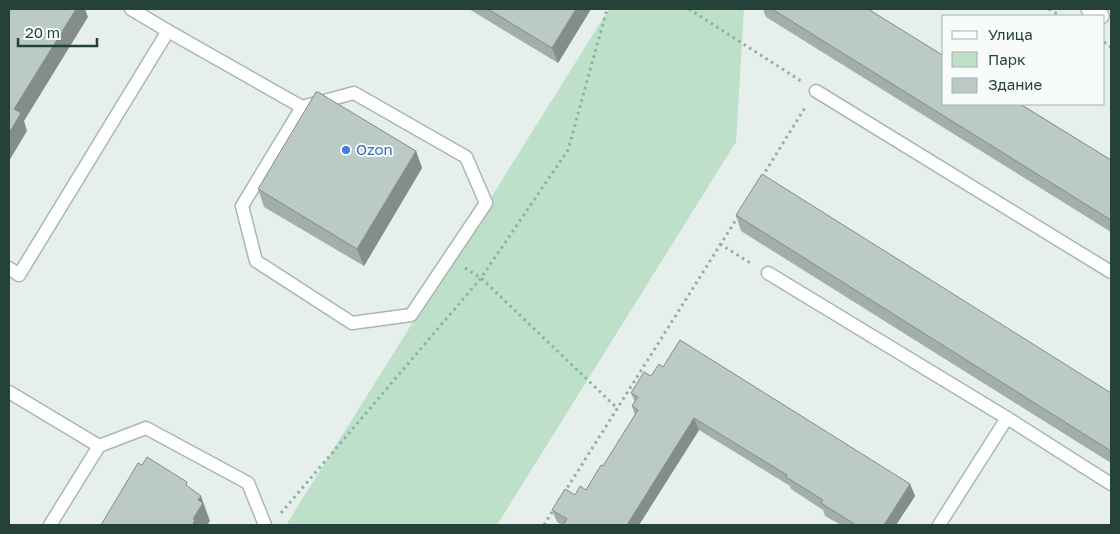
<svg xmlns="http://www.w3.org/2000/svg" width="1120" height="534" font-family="'Golos Text',sans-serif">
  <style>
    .green { fill: #bfe0c8 }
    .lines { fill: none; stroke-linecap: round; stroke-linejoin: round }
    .lane-casing { stroke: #a8b8b2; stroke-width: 15 }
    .street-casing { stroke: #a8b8b2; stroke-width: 18 }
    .path { stroke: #86b3a5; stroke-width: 3; stroke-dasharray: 2.5 4; stroke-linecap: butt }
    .lane { stroke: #fff; stroke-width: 12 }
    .street { stroke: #fff; stroke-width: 15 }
    .wall { fill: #a1aea9 }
    .shaded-wall { fill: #838d89 }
    .building { fill: #bbcac4; stroke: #838d89 }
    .shop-dot { fill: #3f7fe0; stroke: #f7fbf9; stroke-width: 2 }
    .labels { text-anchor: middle; stroke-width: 4; stroke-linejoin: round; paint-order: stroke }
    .shop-label { font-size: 15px; fill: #366cbe; stroke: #f7fbf9; text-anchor: start }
  </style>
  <rect width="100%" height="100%" fill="#e6efeb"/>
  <!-- green -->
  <path class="green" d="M609 9H744L736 142 497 525H286Z"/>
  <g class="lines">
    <!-- lane casing -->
    <g class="lane-casing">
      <g id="lane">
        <path d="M168 31 302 107 242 206 256 261 352 323 411 315 486 203 466 157 354 93 302 107"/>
        <path d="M816 91 1111 272"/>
        <path d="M9 268 19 275 168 31 131 9"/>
        <path d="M768 273 1007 418"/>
        <path d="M9 392 99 446"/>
        <path d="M50 525 99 446 146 428 248 483 265 525"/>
        <path d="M939 525 1007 418 1111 484"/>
      </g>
    </g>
    <!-- street casing -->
    <g class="street-casing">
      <path id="street" d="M1089 9 1101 16"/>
    </g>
    <!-- path -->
    <g class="path">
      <path d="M689 9 801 81"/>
      <path d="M1049 9 1061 16"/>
      <path d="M1104 42 1111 47"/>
      <path d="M762 177 806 106"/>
      <path d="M720 244 752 264"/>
      <path d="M465 268 481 278 617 408"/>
      <path d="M564 493 739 215"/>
      <path d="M281 513 481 278 568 150 607 9"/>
      <path d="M544 525 554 509"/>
    </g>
    <!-- lane -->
    <use href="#lane" class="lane"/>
    <!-- street -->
    <use href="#street" class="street"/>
  </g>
  <!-- wall -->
  <g class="wall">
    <path d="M469 9H591L558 63Z"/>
    <path d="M763 9H868L1111 160V232L766 17Z"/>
    <path d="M416 151 422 168 364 266 264 207 258 189Z"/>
    <path d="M736 215 1111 393V463L741 231Z"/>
    <path d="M663 367 910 484 915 496 896 525H841L825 516 823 510 791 489 790 486 699 430 639 525H562L557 522 552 510 575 495 586 490 603 466 635 415 632 406 635 402 631 393 651 376Z"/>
  </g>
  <!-- shaded-wall -->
  <g class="shaded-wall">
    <path d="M76 9H85L88 17 24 121 27 131 9 161V133L14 109Z"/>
    <path d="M576 9H591L558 63 552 48Z"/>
    <path d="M416 151 422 168 364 266 357 249Z"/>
    <path d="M694 418 699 430 639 525H627Z"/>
    <path d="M910 484 915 496 896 525H884Z"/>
    <path d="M201 496 210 521 207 525H193V519L198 500Z"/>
  </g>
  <!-- building -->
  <g class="building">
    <path d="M9 9H76L14 109 21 113 9 133Z"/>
    <path d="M488 9H576L552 48Z"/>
    <path d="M772 9H868L944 56V104H1020L1111 160V220Z"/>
    <path d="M316 92H318L416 151 357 249 258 189Z"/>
    <path d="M762 174 1111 393V451L736 215Z"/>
    <path d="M680 340 910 484 884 525H856L821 503 823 500 786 477 787 475 694 418 627 525H563L567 519 552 510 565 489 575 495 580 486 586 490 601 465 603 466 638 410 632 406 638 397 631 393 644 372 651 376 659 364 663 367Z"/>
    <path d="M147 457 187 482 186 485 201 496 198 500 203 503 193 519 195 520 193 523 195 525H101L138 463 142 465Z"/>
  </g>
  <!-- markers -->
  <circle class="shop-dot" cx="346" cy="150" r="5"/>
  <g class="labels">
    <!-- shop labels -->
    <g class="shop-label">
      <text x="356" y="155">Ozon</text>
    </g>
  </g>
  <!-- border -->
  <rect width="1120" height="534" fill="none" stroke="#24423a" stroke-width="20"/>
  <!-- legend -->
  <rect x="942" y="15" width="162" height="90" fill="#f7fbf9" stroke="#a3b1ad"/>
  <rect x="952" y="31" width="25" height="8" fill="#ffffff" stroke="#a3b1ad"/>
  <text x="988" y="40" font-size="15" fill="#24423a">Улица</text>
  <rect x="952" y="52" width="25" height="15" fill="#bfe0c8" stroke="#a3b1ad"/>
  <text x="988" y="65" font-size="15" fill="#24423a">Парк</text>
  <rect x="952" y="78" width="25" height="15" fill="#bbcac4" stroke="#a3b1ad"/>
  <text x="988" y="90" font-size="15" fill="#24423a">Здание</text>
  <!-- scale -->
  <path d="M18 38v8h79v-8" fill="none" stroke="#24423a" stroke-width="2.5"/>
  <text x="25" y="38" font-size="15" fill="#24423a" stroke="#f7fbf9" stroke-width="4" paint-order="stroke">20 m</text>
</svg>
